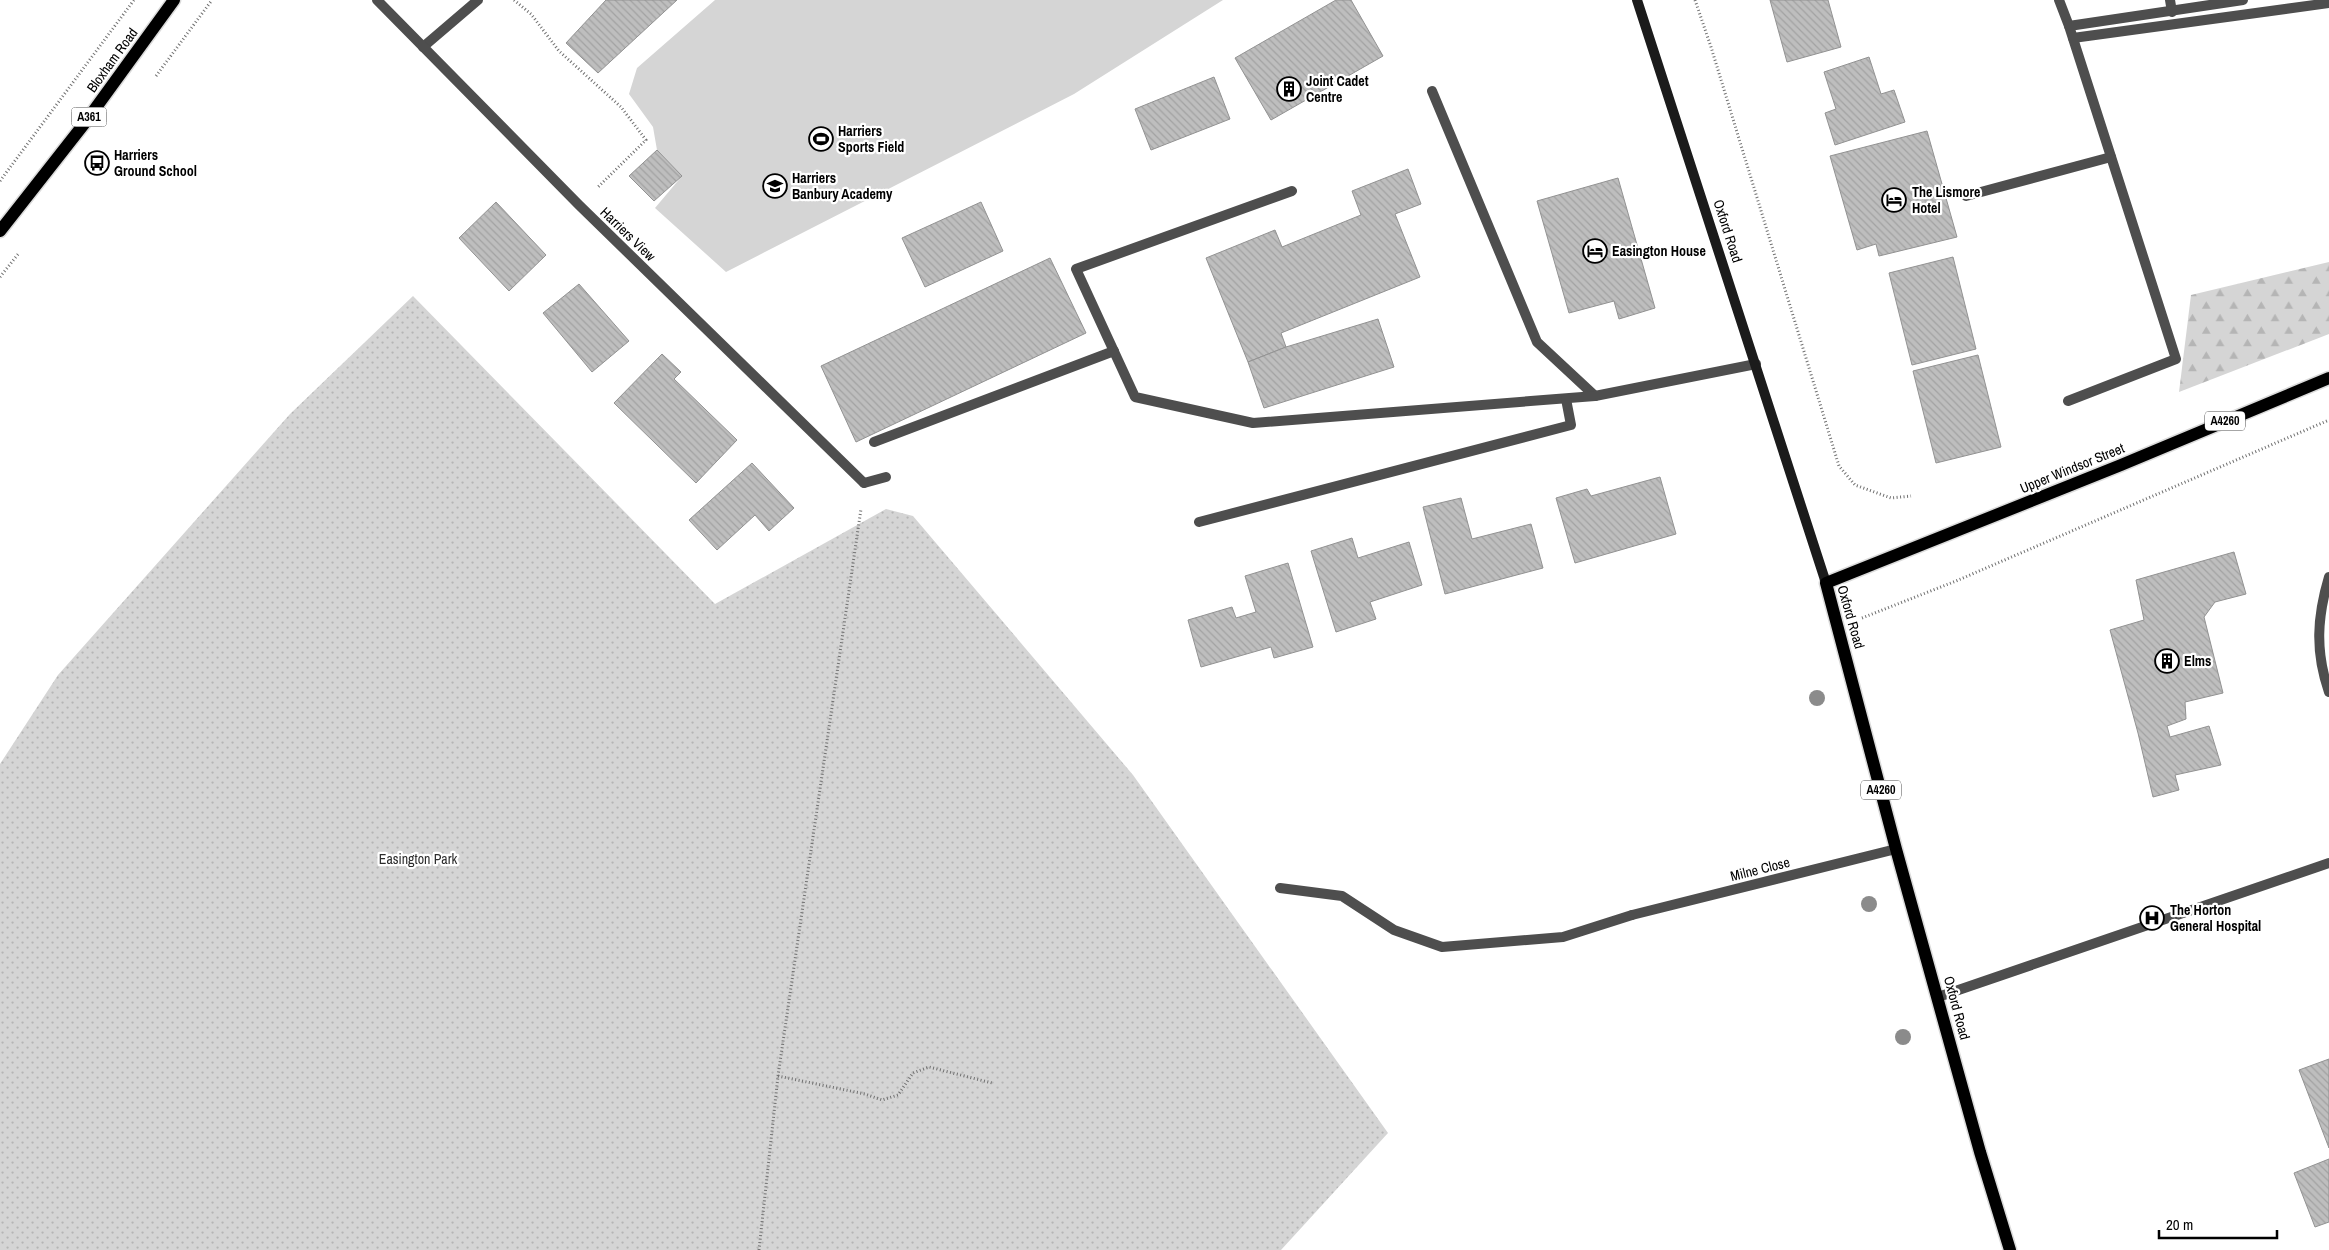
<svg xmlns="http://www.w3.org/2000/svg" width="2329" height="1250" font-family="'Archivo Narrow',sans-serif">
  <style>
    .green { fill: #d5d5d5 }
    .forest { fill: url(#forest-firs) }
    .park { fill: url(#park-dots) }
    .building { fill: url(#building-back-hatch); stroke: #929292 }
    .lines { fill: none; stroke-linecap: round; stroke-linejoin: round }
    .primary-casing { stroke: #dbdbdb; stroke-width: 15 }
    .path { stroke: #707070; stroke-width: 3; stroke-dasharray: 1 2.5; stroke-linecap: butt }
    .lane { stroke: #4e4e4e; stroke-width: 10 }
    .street { stroke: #4e4e4e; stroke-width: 10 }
    .secondary { stroke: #1b1b1b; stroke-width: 10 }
    .primary { stroke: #000; stroke-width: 12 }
    .tree { fill: #8b8b8b }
    .labels { text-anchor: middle; stroke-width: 4.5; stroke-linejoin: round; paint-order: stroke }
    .shield { fill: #fff; stroke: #4c4c4c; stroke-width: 1 }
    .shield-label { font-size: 12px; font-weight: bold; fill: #000 }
    .street-label { font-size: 14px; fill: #000; stroke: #fff }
    .poi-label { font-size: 14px; font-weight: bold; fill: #000; stroke: #fff; text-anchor: start }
    .park-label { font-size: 14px; fill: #2c2c2c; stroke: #fff }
  </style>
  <defs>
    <pattern id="forest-firs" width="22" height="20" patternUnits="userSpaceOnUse" patternTransform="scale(1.25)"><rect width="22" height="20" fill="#d5d5d5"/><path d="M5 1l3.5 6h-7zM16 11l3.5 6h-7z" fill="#b5b5b5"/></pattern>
    <pattern id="park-dots" width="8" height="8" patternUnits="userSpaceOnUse" patternTransform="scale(1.25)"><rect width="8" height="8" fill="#d5d5d5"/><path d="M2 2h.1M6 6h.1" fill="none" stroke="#b5b5b5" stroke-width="1.8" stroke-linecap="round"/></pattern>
    <pattern id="building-back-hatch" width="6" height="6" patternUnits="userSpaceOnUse" patternTransform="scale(1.25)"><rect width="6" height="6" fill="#bebebe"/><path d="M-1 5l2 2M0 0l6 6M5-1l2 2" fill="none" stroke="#a2a2a2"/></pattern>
  </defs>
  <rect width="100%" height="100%" fill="#fff"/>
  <!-- green -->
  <path class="green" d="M715 0H1223L1074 94 726 272 655 208 682 176 657 150 653 127 629 94 637 68Z"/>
  <!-- forest -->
  <path class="forest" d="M2329 262V334L2179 392 2191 295Z"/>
  <!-- park -->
  <path class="park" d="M413 296 715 604 886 509 913 516 1133 775 1388 1133 1281 1250H0V764L58 675 290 414Z"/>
  <!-- building -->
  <g class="building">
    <path d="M606 0H677L598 73 566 43Z"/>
    <path d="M1336 0H1351L1383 56 1271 120 1235 58Z"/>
    <path d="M1770 0H1828L1841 47 1787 62Z"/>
    <path d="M1869 57 1881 94 1894 90 1905 122 1835 145 1825 113 1836 109 1824 72Z"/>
    <path d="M1214 77 1230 119 1151 150 1135 109Z"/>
    <path d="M1927 131 1957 237 1879 256 1876 244 1857 250 1830 156Z"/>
    <path d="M657 150 682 176 654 201 629 176Z"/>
    <path d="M1408 169 1421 204 1395 214 1420 277 1281 333 1286 347 1248 362 1206 258 1275 230 1282 247 1361 215 1352 191Z"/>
    <path d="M1618 178 1655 308 1619 319 1614 301 1569 313 1537 201Z"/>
    <path d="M496 202 546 255 509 291 459 238Z"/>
    <path d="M981 202 1003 251 925 287 902 238Z"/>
    <path d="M1953 257 1976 349 1912 365 1889 273Z"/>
    <path d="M1050 258 1086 333 856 442 821 366Z"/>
    <path d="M579 284 629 341 592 372 543 313Z"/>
    <path d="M1378 319 1394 367 1264 408 1248 362 1286 347Z"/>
    <path d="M662 354 681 372 674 379 737 440 696 483 614 403Z"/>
    <path d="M1978 355 2001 447 1936 463 1913 371Z"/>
    <path d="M752 463 794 508 769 531 755 515 717 550 689 520Z"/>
    <path d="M1660 477 1676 534 1575 563 1556 498 1587 489 1591 496Z"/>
    <path d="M1461 498 1472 539 1531 524 1543 568 1445 594 1423 507Z"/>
    <path d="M1352 538 1358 558 1409 542 1422 585 1370 602 1376 619 1336 632 1311 551Z"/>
    <path d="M2234 552 2246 594 2215 602 2204 617 2223 693 2185 702 2186 719 2167 726 2170 737 2209 726 2221 765 2175 775 2179 790 2153 797 2138 733 2110 630 2144 620 2136 580Z"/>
    <path d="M1288 563 1313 647 1274 658 1271 647 1201 667 1188 620 1232 607 1236 618 1256 612 1245 576Z"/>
    <path d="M2329 1059V1148L2299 1070Z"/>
    <path d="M2329 1159V1222L2315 1227 2294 1173Z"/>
  </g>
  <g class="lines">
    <!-- primary casing -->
    <g class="primary-casing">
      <g id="primary">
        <path d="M0 231 84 124 174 0"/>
        <path d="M2010 1250 1980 1152 1896 849 1826 583 2121 465 2329 378"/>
      </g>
    </g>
    <!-- path -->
    <g class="path">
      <path d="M514 0 531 14 559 51 621 107 646 140 598 187"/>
      <path d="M1695 0 1711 47 1839 466 1855 485 1891 498 1911 496"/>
      <path d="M156 76 212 0"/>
      <path d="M0 181 134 0"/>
      <path d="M0 277 19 253"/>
      <path d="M1862 618 1956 581 2329 420"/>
      <path d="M778 1076 865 1094 882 1100 898 1095 913 1073 929 1067 992 1083"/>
      <path d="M759 1250 778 1076 861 509"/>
    </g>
    <!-- lane -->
    <g class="lane">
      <path d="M2170 0 2172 12"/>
      <path d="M2073 38 2329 3"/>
      <path d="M423 47 478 0"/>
      <path d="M1432 91 1537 342 1595 396"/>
      <path d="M1292 191 1076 269 1135 397 1253 423 1595 396 1756 364"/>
      <path d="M1966 196 2111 157"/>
      <path d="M2068 401 2176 359 2069 26"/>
      <path d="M874 442 1114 351"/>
      <path d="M864 483 886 477"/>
      <path d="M1199 522 1571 425 1566 399"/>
      <path d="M2329 577C2317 617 2315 652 2329 692"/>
      <path d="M1280 888 1342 896 1394 930 1442 947 1563 937 1632 915"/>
      <path d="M1938 997 2329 863"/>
    </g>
    <!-- street -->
    <g class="street">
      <path d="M377 0 579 205 864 483"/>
      <path d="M2059 0 2069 26 2243 0"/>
      <path d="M1632 915 1896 849"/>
    </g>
    <!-- secondary -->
    <path class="secondary" d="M1637 0 1826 583"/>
    <!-- primary -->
    <use href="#primary" class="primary"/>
  </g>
  <!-- trees -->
  <g class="tree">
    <circle cx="1817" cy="698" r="8"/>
    <circle cx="1869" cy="904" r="8"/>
    <circle cx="1903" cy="1037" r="8"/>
  </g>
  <!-- icons -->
  <defs>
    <g id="building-ring" transform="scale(1.25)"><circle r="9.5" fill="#fff" stroke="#000" stroke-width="1.5"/><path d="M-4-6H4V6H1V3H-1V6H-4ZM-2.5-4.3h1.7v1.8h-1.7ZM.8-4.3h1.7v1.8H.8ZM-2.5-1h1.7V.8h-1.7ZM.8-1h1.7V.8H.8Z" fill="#000"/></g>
    <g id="stadium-ring" transform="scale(1.25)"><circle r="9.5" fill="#fff" stroke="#000" stroke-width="1.5"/><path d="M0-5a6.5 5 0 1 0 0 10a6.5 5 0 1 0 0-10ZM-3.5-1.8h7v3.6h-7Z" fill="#000"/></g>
    <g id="bus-ring" transform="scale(1.25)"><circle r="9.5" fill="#fff" stroke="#000" stroke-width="1.5"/><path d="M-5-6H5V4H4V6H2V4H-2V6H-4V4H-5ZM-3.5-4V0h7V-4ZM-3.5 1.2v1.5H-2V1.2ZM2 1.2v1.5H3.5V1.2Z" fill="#000"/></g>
    <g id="school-ring" transform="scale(1.25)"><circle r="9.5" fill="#fff" stroke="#000" stroke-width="1.5"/><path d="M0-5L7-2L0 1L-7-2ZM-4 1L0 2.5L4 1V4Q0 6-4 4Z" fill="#000"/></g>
    <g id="hotel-ring" transform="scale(1.25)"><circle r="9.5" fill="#fff" stroke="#000" stroke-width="1.5"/><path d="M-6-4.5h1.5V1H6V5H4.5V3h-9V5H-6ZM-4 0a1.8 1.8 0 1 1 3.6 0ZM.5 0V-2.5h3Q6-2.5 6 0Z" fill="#000"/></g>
    <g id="hospital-ring" transform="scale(1.25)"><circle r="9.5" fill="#fff" stroke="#000" stroke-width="1.5"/><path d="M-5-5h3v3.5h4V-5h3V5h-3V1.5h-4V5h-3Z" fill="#000"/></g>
  </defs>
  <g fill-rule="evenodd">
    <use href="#building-ring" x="1289" y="89"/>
    <use href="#stadium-ring" x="821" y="139"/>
    <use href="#bus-ring" x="97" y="163"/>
    <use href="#school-ring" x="775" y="186"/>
    <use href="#hotel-ring" x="1894" y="200"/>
    <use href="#hotel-ring" x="1595" y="251"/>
    <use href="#building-ring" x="2167" y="661"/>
    <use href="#hospital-ring" x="2152" y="918"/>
  </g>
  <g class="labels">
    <!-- shield labels -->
    <g class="shield">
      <rect x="71.5" y="107.5" width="35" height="19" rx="4"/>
      <rect x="2205" y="411.5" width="40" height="19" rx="4"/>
      <rect x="1861" y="780.5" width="40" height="19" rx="4"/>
    </g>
    <g class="shield-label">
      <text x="89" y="121">A361</text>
      <text x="2225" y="425">A4260</text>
      <text x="1881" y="794">A4260</text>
    </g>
    <!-- street labels -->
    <g class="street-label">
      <text transform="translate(112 60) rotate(-54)" y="5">Bloxham Road</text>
      <text transform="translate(1728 231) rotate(72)" y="5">Oxford Road</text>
      <text transform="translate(628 234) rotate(44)" y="5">Harriers View</text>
      <text transform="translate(2072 468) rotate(-22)" y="5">Upper Windsor Street</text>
      <text transform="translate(1851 617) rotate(74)" y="5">Oxford Road</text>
      <text transform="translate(1760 869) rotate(-14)" y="5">Milne Close</text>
      <text transform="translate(1957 1008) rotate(75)" y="5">Oxford Road</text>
    </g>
    <!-- poi labels -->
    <g class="poi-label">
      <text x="1306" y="86">Joint Cadet<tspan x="1306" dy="16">Centre</tspan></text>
      <text x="838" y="136">Harriers<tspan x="838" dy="16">Sports Field</tspan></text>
      <text x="114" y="160">Harriers<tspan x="114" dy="16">Ground School</tspan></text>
      <text x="792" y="183">Harriers<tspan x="792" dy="16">Banbury Academy</tspan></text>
      <text x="1912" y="197">The Lismore<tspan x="1912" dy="16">Hotel</tspan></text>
      <text x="1612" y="256">Easington House</text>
      <text x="2184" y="666">Elms</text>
      <text x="2170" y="915">The Horton<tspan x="2170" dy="16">General Hospital</tspan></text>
    </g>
    <!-- park labels -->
    <g class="park-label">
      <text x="418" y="864">Easington Park</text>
    </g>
  </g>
  <!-- scale -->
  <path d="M2159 1230v8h118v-8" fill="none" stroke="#000000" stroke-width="2.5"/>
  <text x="2166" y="1230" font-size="15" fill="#000000" stroke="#ffffff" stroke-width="4" paint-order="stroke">20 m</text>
</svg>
